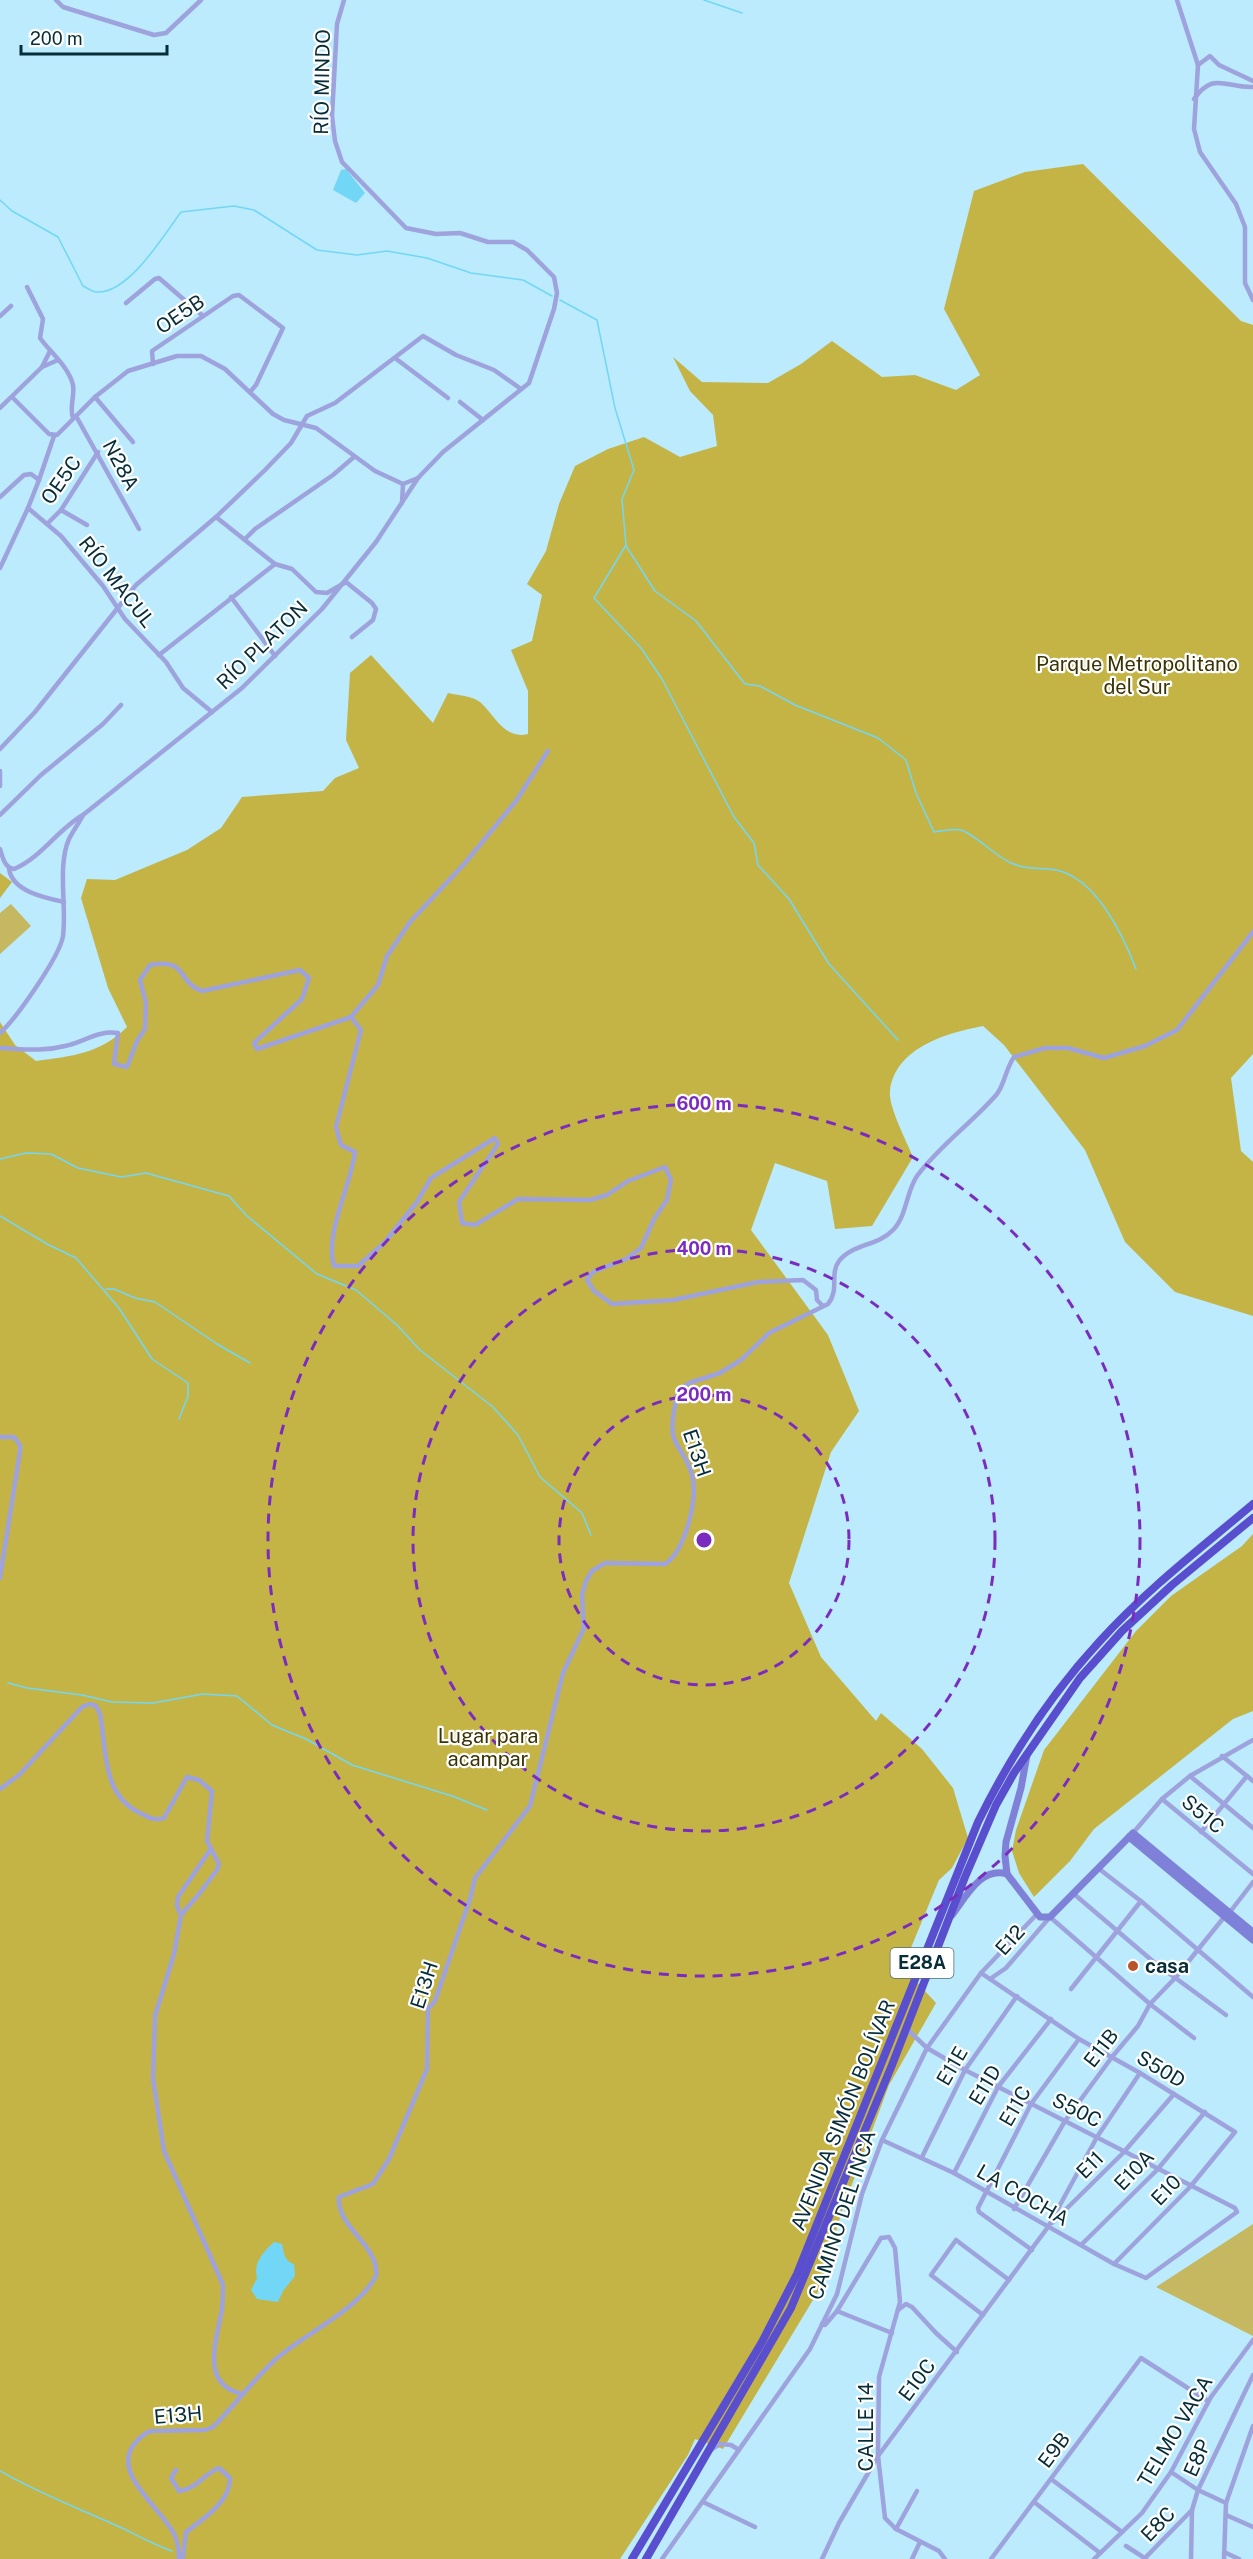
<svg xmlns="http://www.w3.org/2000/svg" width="1253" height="2559" font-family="'Public Sans',sans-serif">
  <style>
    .green { fill: #c5b860 }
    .forest { fill: #c4b446 }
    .water { fill: #72d7f7 }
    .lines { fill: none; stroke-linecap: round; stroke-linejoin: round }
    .stream { stroke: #72d7f7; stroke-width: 1.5 }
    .street { stroke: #9ea2dd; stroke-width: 4.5 }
    .secondary { stroke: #7f81d8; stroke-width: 7 }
    .highway { stroke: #594ece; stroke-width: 8 }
    .ring { fill: none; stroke: #7b2cbf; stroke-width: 3; stroke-dasharray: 10 8 }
    .poi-dot { fill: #b95329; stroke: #fff; stroke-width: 2 }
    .labels { text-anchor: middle; stroke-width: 4.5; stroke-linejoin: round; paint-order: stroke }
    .shield { fill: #fff; stroke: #516c74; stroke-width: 1.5 }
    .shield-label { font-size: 18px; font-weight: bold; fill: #072d38 }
    .street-label { font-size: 20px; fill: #072d38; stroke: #fff }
    .park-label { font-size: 20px; fill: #3a3303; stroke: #fff }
    .poi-label { font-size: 20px; font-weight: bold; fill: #072d38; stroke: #fff; text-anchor: start }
    .centre { fill: #7b2cbf; stroke: #fff; stroke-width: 3 }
    .ring-label { font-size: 18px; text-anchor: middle; font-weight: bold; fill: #7b2cbf; stroke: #fff; stroke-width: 4.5; stroke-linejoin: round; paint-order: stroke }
  </style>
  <rect width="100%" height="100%" fill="#bbebfc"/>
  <!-- green -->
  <g class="green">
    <path d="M11 904 31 926 0 954V913Z"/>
    <path d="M1253 2224V2336L1156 2287Z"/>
  </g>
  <!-- forest -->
  <g class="forest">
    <path d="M1083 164 1241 321 1253 325V1054L1231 1078 1241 1151 1253 1162V1316L1175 1292 1125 1242 1085 1150 1004 1045 983 1026C946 1033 895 1048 890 1091 888 1106 907 1142 913 1157L872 1226 835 1229 827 1181 775 1163 751 1230 828 1335 859 1411 831 1452 789 1583 821 1657 876 1721 881 1713 922 1749 953 1788 968 1838 952 1868 939 1880 903 1967 936 2003 889 2085 842 2211 819 2290 723 2449 695 2439 688 2455 620 2559H0V1022L15 1045 36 1061C72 1056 100 1054 127 1027L108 988 81 898 87 879 115 880 187 850 221 828 242 797 323 791 335 778 359 768 346 740 350 673 371 655 433 723 448 693C457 695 472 696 480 702 495 715 504 740 528 734V691L511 650 532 641 542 595 527 584 546 551 559 504 575 466 608 449 644 437 680 457 717 446 713 415 690 391 673 357 702 382 768 383 801 364 832 341 882 377 915 375 956 390 980 375 944 309 974 191 1025 172Z"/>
    <path d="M0 873 12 882 0 898Z"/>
    <path d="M1253 1534V1711L1233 1719 1094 1829 1070 1861 1034 1897 1019 1873 1012 1851 1016 1830 1044 1750 1136 1631 1171 1596 1242 1546Z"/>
  </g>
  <!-- water -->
  <g class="water">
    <path d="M346 169 365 193 356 203 333 190 341 170Z"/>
    <path d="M274 2242 282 2244C284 2253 284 2261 294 2264L295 2276 283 2291 278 2302 257 2299 251 2290 257 2278C253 2263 263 2252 274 2242Z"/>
  </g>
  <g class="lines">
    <!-- stream -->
    <g class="stream">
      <path d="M704 0 742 13"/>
      <path d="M0 200 12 211 58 237 83 286C87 288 93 292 96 292 128 295 164 235 181 212L234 206 254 210 317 250 357 255 387 251 427 258 471 273 523 280 552 296"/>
      <path d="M560 300 597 320 615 408 634 470 622 499 626 545 594 598 641 648 662 679 734 817 754 843 758 865 789 899 829 964 898 1040"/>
      <path d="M626 546 655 591 696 621 745 684 760 686 795 705 878 738 906 760 916 793 934 832C941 831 954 828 961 830 976 835 995 856 1011 863 1030 871 1038 867 1056 870 1096 878 1123 935 1136 969"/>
      <path d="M0 1159 26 1153 51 1154 78 1168 121 1177 146 1173 229 1196 247 1216 317 1274 356 1290 397 1325 420 1350 493 1407 518 1435 540 1477 582 1513 591 1535"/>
      <path d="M0 1216 47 1244 76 1258 119 1308 152 1359 188 1383V1396L179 1419"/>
      <path d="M106 1289H114L135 1298 155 1302 217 1344 250 1363"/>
      <path d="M8 1683 27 1688 82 1695 112 1702 153 1703 203 1694 237 1696 272 1725 306 1739 352 1765 452 1796 487 1810"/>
      <path d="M0 2471C39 2494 81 2509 122 2528 139 2536 154 2545 172 2551"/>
    </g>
    <!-- street -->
    <g class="street">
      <path d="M56 0 63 7 154 35 166 33 201 0"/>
      <path d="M1177 0 1198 65 1194 129 1200 152 1236 204 1245 227V283L1253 300"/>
      <path d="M1198 65 1210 56 1219 65 1253 81"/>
      <path d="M1194 99C1214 71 1225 88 1253 87"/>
      <path d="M27 287 43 319 40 338C50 352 69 367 73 385 75 396 69 407 73 418"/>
      <path d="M126 303 155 279 159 278 203 316"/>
      <path d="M0 316 11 306"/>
      <path d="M395 358 448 398"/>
      <path d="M153 364 152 351 233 296 239 295 283 328 256 385 250 392"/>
      <path d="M42 367 50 351"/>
      <path d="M12 397 49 434 57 435 95 397 128 371 177 356H201L225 369 273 414 284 420 316 428 375 471 403 484 402 503"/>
      <path d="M95 397 133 442"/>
      <path d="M460 402 483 420"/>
      <path d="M0 408 42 367 58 360"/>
      <path d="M76 416 139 529"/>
      <path d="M39 480 54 436"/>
      <path d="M403 484 418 478"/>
      <path d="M0 497 24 475 31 474 39 480 28 508 61 536 103 586 125 619 166 662 183 688 212 712"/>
      <path d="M61 510 87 525"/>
      <path d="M216 517 275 564 292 569 316 592 327 593 346 582 372 603 376 609 373 620 352 637"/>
      <path d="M48 523 61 510 98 452"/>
      <path d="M245 539 255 529 333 475 354 457"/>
      <path d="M0 568 28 508"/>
      <path d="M231 597 275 656"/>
      <path d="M159 655 275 564"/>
      <path d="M0 749 35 712 136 585 216 517 265 470 291 443 307 416 335 403 423 336 456 355 494 370 521 389"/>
      <path d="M0 771V786"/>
      <path d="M0 815 41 775 103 724 121 705"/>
      <path d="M0 849C3 858 4 867 14 869 41 858 58 829 83 815"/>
      <path d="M9 868C11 891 45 898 64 902"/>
      <path d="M351 1017 378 985 387 956 410 922 465 863 516 801 548 751"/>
      <path d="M0 1033C16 1019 60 956 63 936 67 907 57 866 69 839 73 831 79 823 83 815L242 688 322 609 376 542 418 478 443 452 529 383 554 309 557 293 554 277 527 250 513 242H488L460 233 436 234 406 228 342 162 335 141 332 116 337 24 344 0"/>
      <path d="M0 1048C23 1049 42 1052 65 1046 84 1042 98 1030 118 1033L114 1064 127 1067 137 1041 145 1029 146 1003 140 980 150 965C189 958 176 982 202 991L300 970 309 978 302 999 254 1043 257 1049 351 1017 361 1030 336 1127 341 1145 355 1152C351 1185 324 1235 334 1266H358L384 1243 417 1202 431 1178 495 1138 498 1144 459 1202 462 1223 475 1225 518 1199 590 1200 607 1195 628 1181 665 1167 671 1180 667 1200 654 1219 641 1248 626 1259 593 1272 587 1280 594 1291 612 1304 673 1300 758 1282 803 1280 816 1290 817 1300 823 1306"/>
      <path d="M0 1437H14L20 1445V1451L0 1578"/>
      <path d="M1222 1756 1253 1781"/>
      <path d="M1190 1776 1253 1828"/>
      <path d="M0 1789 19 1775 82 1707 90 1704 96 1706 100 1714C107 1750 101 1796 142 1814 150 1818 156 1821 164 1818L187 1777 199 1780 212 1791 207 1841 219 1864 217 1870 199 1894 181 1915 174 1954 155 2016 153 2078 164 2151 223 2285C223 2293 223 2301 222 2309 217 2340 199 2384 242 2394"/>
      <path d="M1162 1799 1253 1874"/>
      <path d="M1201 1832 1247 1776"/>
      <path d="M1133 1833 1162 1799 1190 1776 1253 1740"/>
      <path d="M1098 1868 1142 1902 1253 1997"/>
      <path d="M1074 1894 1155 1963 1226 2015"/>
      <path d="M1230 1912 1253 1882"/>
      <path d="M181 1915 177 1906 178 1897 210 1850"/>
      <path d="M981 1973 1079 2039 1140 2073 1235 2132 1190 2187 1114 2264"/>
      <path d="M990 1979 1006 1968 1050 1917 1150 2004 1194 2038"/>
      <path d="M1071 1989 1141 1901"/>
      <path d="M882 2140 954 2173 1114 2264 1146 2278 1237 2212 1235 2208 965 2070 927 2048 907 2029"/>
      <path d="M922 2157 965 2070 1017 1996"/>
      <path d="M954 2173 998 2087 1051 2019"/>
      <path d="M1014 2209 1065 2121 1112 2057 1138 2026 1150 2004 1176 1977 1225 1916"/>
      <path d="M1052 2223 1123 2153 1174 2094"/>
      <path d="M1081 2245 1157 2170 1205 2112"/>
      <path d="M1032 2250 979 2212 978 2208 1031 2104 1079 2039"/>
      <path d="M898 2310 906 2304 912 2307 936 2333 957 2352"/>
      <path d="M837 2311 892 2333"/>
      <path d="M983 2315 931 2275 956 2240 1009 2280"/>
      <path d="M822 2324 825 2325 837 2311 881 2238 889 2237 895 2248 900 2302 879 2377 878 2456 885 2518 896 2529 939 2551 945 2559"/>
      <path d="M711 2450 720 2444 731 2445 739 2450"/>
      <path d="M176 2470 171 2478 179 2491C197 2489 203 2474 219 2468L230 2478C231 2501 202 2520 186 2532L183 2557 180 2559"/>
      <path d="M1171 2472 1198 2490 1226 2503"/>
      <path d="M1051 2479 1122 2532"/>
      <path d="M703 2502 755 2527"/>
      <path d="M1034 2502 1100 2553"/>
      <path d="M1226 2515 1253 2527"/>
      <path d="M896 2529 917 2491"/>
      <path d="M1126 2546 1146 2559"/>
      <path d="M1224 2552 1239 2559"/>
      <path d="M179 2559C179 2549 178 2541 173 2532 158 2505 109 2471 136 2442 141 2437 144 2433 151 2431L205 2430 213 2427C235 2405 253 2380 276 2359 306 2333 357 2311 376 2276 380 2246 336 2227 339 2197L373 2184 389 2159 427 2069 428 2009 435 2001 470 1899 475 1878 530 1806 563 1673 584 1628 582 1595 586 1581 592 1571 605 1563 665 1564C685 1551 699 1498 692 1475 684 1445 667 1448 674 1411 676 1403 676 1395 680 1389L689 1383 720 1373 741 1360 769 1333 828 1304C840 1289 829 1275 839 1261 852 1244 878 1246 893 1230 907 1216 906 1192 917 1176 940 1145 972 1123 997 1094 1005 1083 1006 1068 1014 1057L1045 1048H1068L1104 1058 1145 1046 1177 1030 1253 932"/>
      <path d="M662 2559 810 2349 837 2294 862 2194 882 2140 927 2048 981 1973 1037 1914"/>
      <path d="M822 2559 839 2523 878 2456 1048 2227 1097 2137 1140 2073"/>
      <path d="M912 2559 920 2542"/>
      <path d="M991 2559 1141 2358 1208 2401"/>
      <path d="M1094 2559 1142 2513 1171 2472 1211 2397 1253 2340"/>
      <path d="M1144 2559 1192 2510"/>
      <path d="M1191 2559 1192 2510 1198 2490 1253 2375"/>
      <path d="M1224 2559 1226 2503 1253 2426"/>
    </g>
    <!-- secondary -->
    <g class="secondary">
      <path d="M1027 1755 1021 1788 1006 1842 1005 1856 1007 1874 1040 1917H1050L1133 1833 1253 1932"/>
      <path d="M1129 1837 1253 1940"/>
      <path d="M952 1915C966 1897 981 1866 1007 1874"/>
    </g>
    <!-- highway -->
    <g class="highway">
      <path d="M632 2559 762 2342 797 2274 978 1822C1010 1757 1050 1695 1100 1641 1146 1590 1201 1548 1253 1504"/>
      <path d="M646 2559 791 2308 892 2065 965 1877 996 1805 1014 1773 1080 1678 1122 1631 1172 1585 1253 1518"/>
    </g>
  </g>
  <!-- distance rings -->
  <g class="ring">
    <circle cx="704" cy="1540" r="145"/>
    <circle cx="704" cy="1540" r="291"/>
    <circle cx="704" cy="1540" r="436"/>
  </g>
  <!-- markers -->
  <circle class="poi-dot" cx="1133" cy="1966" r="6"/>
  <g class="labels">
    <!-- shield labels -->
    <rect class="shield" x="890.5" y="1948" width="63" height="30" rx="4.5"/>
    <g class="shield-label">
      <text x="922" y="1969">E28A</text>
    </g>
    <!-- street labels -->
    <g class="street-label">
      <text transform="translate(322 82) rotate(-89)" y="7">RÍO MINDO</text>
      <text transform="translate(180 314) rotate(-34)" y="7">OE5B</text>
      <text transform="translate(121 465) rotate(62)" y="7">N28A</text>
      <text transform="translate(61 480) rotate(-55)" y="7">OE5C</text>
      <text transform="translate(117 582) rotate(52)" y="7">RÍO MACUL</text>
      <text transform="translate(262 645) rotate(-44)" y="7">RÍO PLATON</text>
      <text transform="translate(697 1453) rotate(71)" y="7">E13H</text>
      <text transform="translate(1203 1814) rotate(40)" y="7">S51C</text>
      <text transform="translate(1010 1940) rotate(-48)" y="7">E12</text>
      <text transform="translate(424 1985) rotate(-72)" y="7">E13H</text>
      <text transform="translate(1101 2048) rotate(-52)" y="7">E11B</text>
      <text transform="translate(952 2066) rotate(-60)" y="7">E11E</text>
      <text transform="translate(1161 2069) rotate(31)" y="7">S50D</text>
      <text transform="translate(985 2085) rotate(-59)" y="7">E11D</text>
      <text transform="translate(1015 2106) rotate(-60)" y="7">E11C</text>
      <text transform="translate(1077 2110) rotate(27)" y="7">S50C</text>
      <text transform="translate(843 2115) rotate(-68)" y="7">AVENIDA SIMÓN BOLÍVAR</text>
      <text transform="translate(1090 2165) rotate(-45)" y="7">E11</text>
      <text transform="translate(1134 2170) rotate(-46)" y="7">E10A</text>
      <text transform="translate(1166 2190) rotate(-46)" y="7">E10</text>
      <text transform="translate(1023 2195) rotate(30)" y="7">LA COCHA</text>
      <text transform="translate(842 2215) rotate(-72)" y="7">CAMINO DEL INCA</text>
      <text transform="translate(917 2380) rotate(-53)" y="7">E10C</text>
      <text transform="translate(178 2415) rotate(-5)" y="7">E13H</text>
      <text transform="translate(866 2427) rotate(-90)" y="7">CALLE 14</text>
      <text transform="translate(1175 2431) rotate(-59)" y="7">TELMO VACA</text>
      <text transform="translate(1054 2450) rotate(-53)" y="7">E9B</text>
      <text transform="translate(1197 2458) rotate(-66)" y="7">E8P</text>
      <text transform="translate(1158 2524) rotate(-46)" y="7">E8C</text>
    </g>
    <!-- park labels -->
    <g class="park-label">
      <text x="1137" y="671">Parque Metropolitano<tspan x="1137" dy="23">del Sur</tspan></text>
      <text x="488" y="1743">Lugar para<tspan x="488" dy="23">acampar</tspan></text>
    </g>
    <!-- poi labels -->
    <g class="poi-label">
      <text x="1145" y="1973">casa</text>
    </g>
  </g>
  <circle cx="704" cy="1540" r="9" class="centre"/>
  <g class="ring-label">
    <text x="704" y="1110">600 m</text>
    <text x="704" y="1255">400 m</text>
    <text x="704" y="1401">200 m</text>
  </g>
  <!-- scale -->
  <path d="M21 45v9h146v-9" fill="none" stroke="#072d38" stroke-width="3"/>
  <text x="30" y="45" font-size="18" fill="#072d38" stroke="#ffffff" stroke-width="4.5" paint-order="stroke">200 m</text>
</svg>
